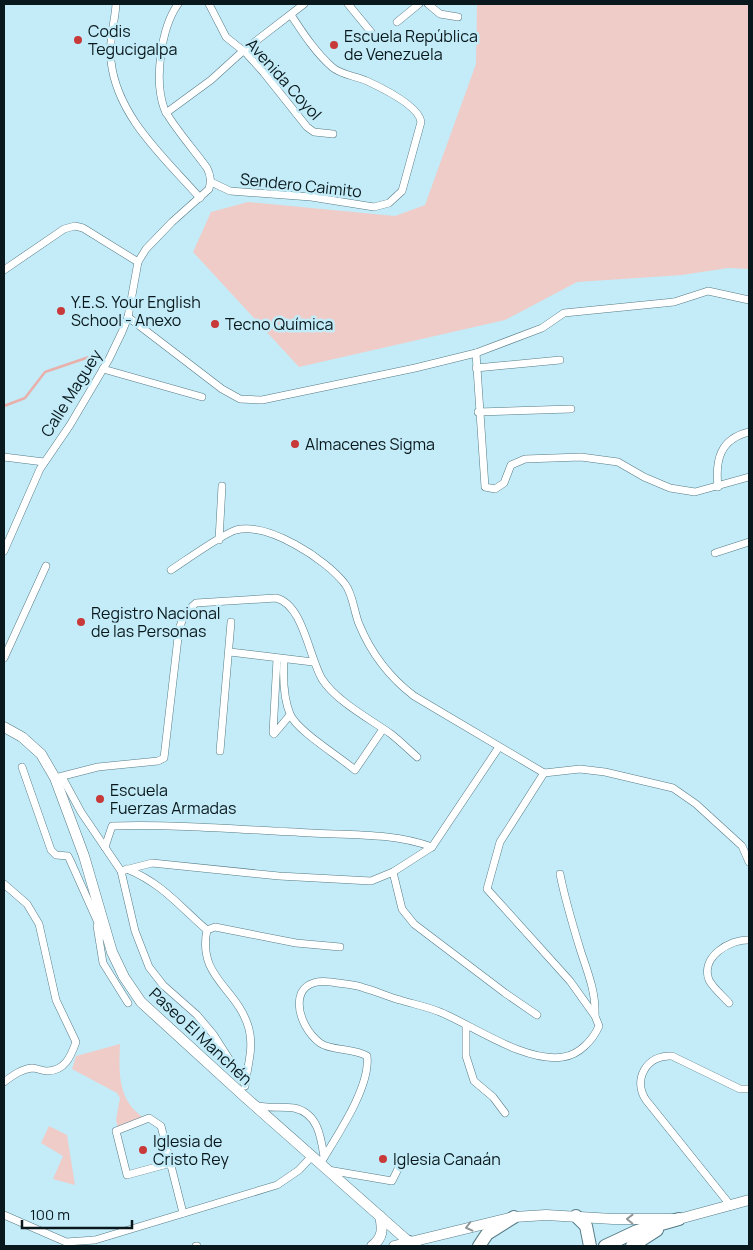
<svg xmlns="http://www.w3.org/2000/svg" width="753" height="1250" font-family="Manrope,sans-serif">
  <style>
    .green { fill: #f0ccc8 }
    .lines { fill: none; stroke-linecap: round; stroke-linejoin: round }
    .stream { stroke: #e9afaa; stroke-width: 2.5 }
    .street-casing { stroke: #567b86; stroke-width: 8 }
    .secondary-casing { stroke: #567b86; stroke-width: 11 }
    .highway-casing { stroke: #567b86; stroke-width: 14 }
    .street { stroke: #fff; stroke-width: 7 }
    .secondary { stroke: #fff; stroke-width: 10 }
    .highway { stroke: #fff; stroke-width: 12 }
    .oneway { stroke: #909799 }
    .poi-dot { fill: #c83939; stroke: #c3ecf8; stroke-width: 2 }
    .labels { text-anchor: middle; stroke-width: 5; stroke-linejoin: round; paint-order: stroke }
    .poi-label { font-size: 16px; fill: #09181c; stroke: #c3ecf8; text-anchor: start }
    .street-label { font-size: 16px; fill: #09181c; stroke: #c3ecf8 }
  </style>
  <rect width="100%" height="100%" fill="#c3ecf8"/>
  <!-- green -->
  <g class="green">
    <path d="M477 4H749V269L728 268 682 275 577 282 505 320 299 367 193 252 211 212 248 202 395 216 425 205 476 64Z"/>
    <path d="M120 1044C119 1072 117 1100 144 1118L118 1128 116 1120 120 1098 117 1093 72 1069 76 1056Z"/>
    <path d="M49 1126 67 1135 75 1185 53 1179 63 1156 41 1143Z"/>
  </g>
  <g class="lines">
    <!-- stream -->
    <path class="stream" d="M4 406 25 398 45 372 92 356"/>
    <!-- street casing -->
    <g class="street-casing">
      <g id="street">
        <path d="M116 4C115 23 108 42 111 61 117 117 165 158 200 198"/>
        <path d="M209 4 226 37 246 53 264 73 307 127 314 132 333 134"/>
        <path d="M348 4 371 32"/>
        <path d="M428 4 440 14 458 17"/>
        <path d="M397 22 419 4"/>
        <path d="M166 113 211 80 243 51 304 4"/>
        <path d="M211 182 230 191 311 197 374 207 389 203 402 191 421 122C419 106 382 88 367 81 356 76 341 75 332 67 315 52 303 33 291 15"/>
        <path d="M4 270 64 229 75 226 83 228 138 262"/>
        <path d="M128 317 222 389 240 399 262 400 415 368 476 353 542 328 564 313 674 302 708 291 749 300"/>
        <path d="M476 353 485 487 495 489 504 483 511 465 525 459 581 457 618 462 644 477 670 488 695 492 749 477"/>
        <path d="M476 368 560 360"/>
        <path d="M103 369 202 397"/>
        <path d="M478 412 571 409"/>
        <path d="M4 457 44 462"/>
        <path d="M718 487C715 460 720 439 749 432"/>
        <path d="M219 540 222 486"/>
        <path d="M4 551 40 469 70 425 109 359 122 332 128 317 138 262 146 249 172 222 209 189C211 181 211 176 207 168 198 155 168 120 164 108 154 80 161 28 178 4"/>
        <path d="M715 553 749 542"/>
        <path d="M171 570C185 561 222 534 236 530 268 522 326 559 345 584 353 594 354 612 359 624 371 653 389 677 414 696L544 773 580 769 605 772 673 788 696 804 742 846 749 862"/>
        <path d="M230 652 313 662"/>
        <path d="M4 658 46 566"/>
        <path d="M277 659 273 733 274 734 290 715"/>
        <path d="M284 659C283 676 283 697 290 714 296 730 340 757 355 770L383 729"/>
        <path d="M220 751 231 622"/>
        <path d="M22 767 51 850 56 855 68 856 70 860 104 936"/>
        <path d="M62 777 81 812 121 871 135 931 149 967 163 985 197 1015 213 1034 245 1084"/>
        <path d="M55 778 98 767 158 761 164 758 179 629 185 613 196 603 276 598C303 604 309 657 322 679 336 701 370 719 391 734 400 741 408 749 417 757"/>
        <path d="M105 847 112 826C179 824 245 830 311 833 350 835 395 833 432 847"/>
        <path d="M127 869C163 884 179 906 207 930 197 978 238 988 249 1029 254 1049 247 1067 245 1086"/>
        <path d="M121 871 152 863 279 876 371 881 393 872 432 847 499 747"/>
        <path d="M393 872 402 909 414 924 505 993 537 1015"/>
        <path d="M560 874C565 900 573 926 581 952 588 973 596 993 595 1015"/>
        <path d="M4 884 27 904 39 924 56 1000 76 1042C71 1056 65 1071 47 1071 42 1071 37 1068 32 1068 21 1069 12 1076 4 1082"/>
        <path d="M97 926 103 963 128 1003"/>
        <path d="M207 930 215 927 296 943 340 947"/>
        <path d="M729 1003C723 996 713 988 709 980 700 957 730 939 749 940"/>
        <path d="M466 1026V1056L474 1081 493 1097 505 1113"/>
        <path d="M255 1105C268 1109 281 1106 294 1108 318 1113 321 1137 324 1157"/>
        <path d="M171 1163 127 1175 116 1131 149 1118 161 1126 183 1213"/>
        <path d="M320 1164C336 1137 371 1087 367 1056 354 1048 331 1051 320 1043 295 1024 286 976 331 982 342 984 354 984 364 988 376 991 388 997 400 1000 413 1004 428 1007 440 1012 474 1026 525 1063 563 1057 579 1055 593 1040 599 1026L595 1016 570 981 487 889 500 842 544 773"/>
        <path d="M328 1170 392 1181 403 1159"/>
        <path d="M731 1206 646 1100C632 1080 647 1054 672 1056L740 1089H749"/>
        <path d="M4 1215 66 1242 95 1240 277 1185 299 1170 312 1156"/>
        <path d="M196 1246H197"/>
      </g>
    </g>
    <!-- secondary casing -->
    <g class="secondary-casing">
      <g id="secondary">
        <path d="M4 727 22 737 41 754 55 778 84 856 112 952 124 977 141 1002 245 1097 409 1242"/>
        <path d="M372 1246C383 1238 383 1229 380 1216"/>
        <path d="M394 1246 514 1217 546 1215 613 1219H679L749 1200"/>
      </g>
    </g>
    <!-- highway casing -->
    <g class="highway-casing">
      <g id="highway">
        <path d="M576 1216 586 1226 590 1246"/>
        <path d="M409 1242 415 1246"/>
        <path d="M479 1246 487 1234 514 1217"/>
        <path d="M605 1246 637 1231 679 1219"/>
        <path d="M632 1246 657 1230"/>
      </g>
    </g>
    <!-- street -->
    <use href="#street" class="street"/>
    <!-- secondary -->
    <use href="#secondary" class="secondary"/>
    <!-- highway -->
    <use href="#highway" class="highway"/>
  </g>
  <!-- one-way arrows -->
  <defs><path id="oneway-chevron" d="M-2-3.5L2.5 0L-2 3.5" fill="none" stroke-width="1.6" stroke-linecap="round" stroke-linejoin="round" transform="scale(1.25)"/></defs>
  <g class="oneway">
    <use href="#oneway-chevron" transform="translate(630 1219) rotate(-179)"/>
    <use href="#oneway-chevron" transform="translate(469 1227) rotate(166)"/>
  </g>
  <!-- markers -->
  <g class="poi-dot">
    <circle cx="78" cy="40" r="5"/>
    <circle cx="334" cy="45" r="5"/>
    <circle cx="61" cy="311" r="5"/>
    <circle cx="215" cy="324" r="5"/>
    <circle cx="295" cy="444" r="5"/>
    <circle cx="81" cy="622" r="5"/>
    <circle cx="100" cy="799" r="5"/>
    <circle cx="143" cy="1150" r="5"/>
    <circle cx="383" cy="1159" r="5"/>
  </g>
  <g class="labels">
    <!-- poi labels -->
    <g class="poi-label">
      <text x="88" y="37">Codis<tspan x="88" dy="18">Tegucigalpa</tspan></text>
      <text x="344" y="42">Escuela República<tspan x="344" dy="18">de Venezuela</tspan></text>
      <text x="71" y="308">Y.E.S. Your English<tspan x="71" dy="18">School - Anexo</tspan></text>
      <text x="225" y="330">Tecno Química</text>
      <text x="305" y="450">Almacenes Sigma</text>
      <text x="91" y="619">Registro Nacional<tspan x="91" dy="18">de las Personas</tspan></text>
      <text x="110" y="796">Escuela<tspan x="110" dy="18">Fuerzas Armadas</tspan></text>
      <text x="153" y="1147">Iglesia de<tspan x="153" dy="18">Cristo Rey</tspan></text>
      <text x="393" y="1165">Iglesia Canaán</text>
    </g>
    <!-- street labels -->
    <g class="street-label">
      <text transform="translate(284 79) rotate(48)" y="6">Avenida Coyol</text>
      <text transform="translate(301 185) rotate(6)" y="6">Sendero Caimito</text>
      <text transform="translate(71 393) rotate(-58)" y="6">Calle Maguey</text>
      <text transform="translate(201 1036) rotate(43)" y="6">Paseo El Manchén</text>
    </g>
  </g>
  <!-- border -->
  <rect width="753" height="1250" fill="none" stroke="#09181c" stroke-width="10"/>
  <!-- scale -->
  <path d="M22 1220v8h110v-8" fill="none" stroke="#09181c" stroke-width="2.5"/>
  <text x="30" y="1220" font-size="15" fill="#09181c" stroke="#c3ecf8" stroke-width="4" paint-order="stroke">100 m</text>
</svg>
